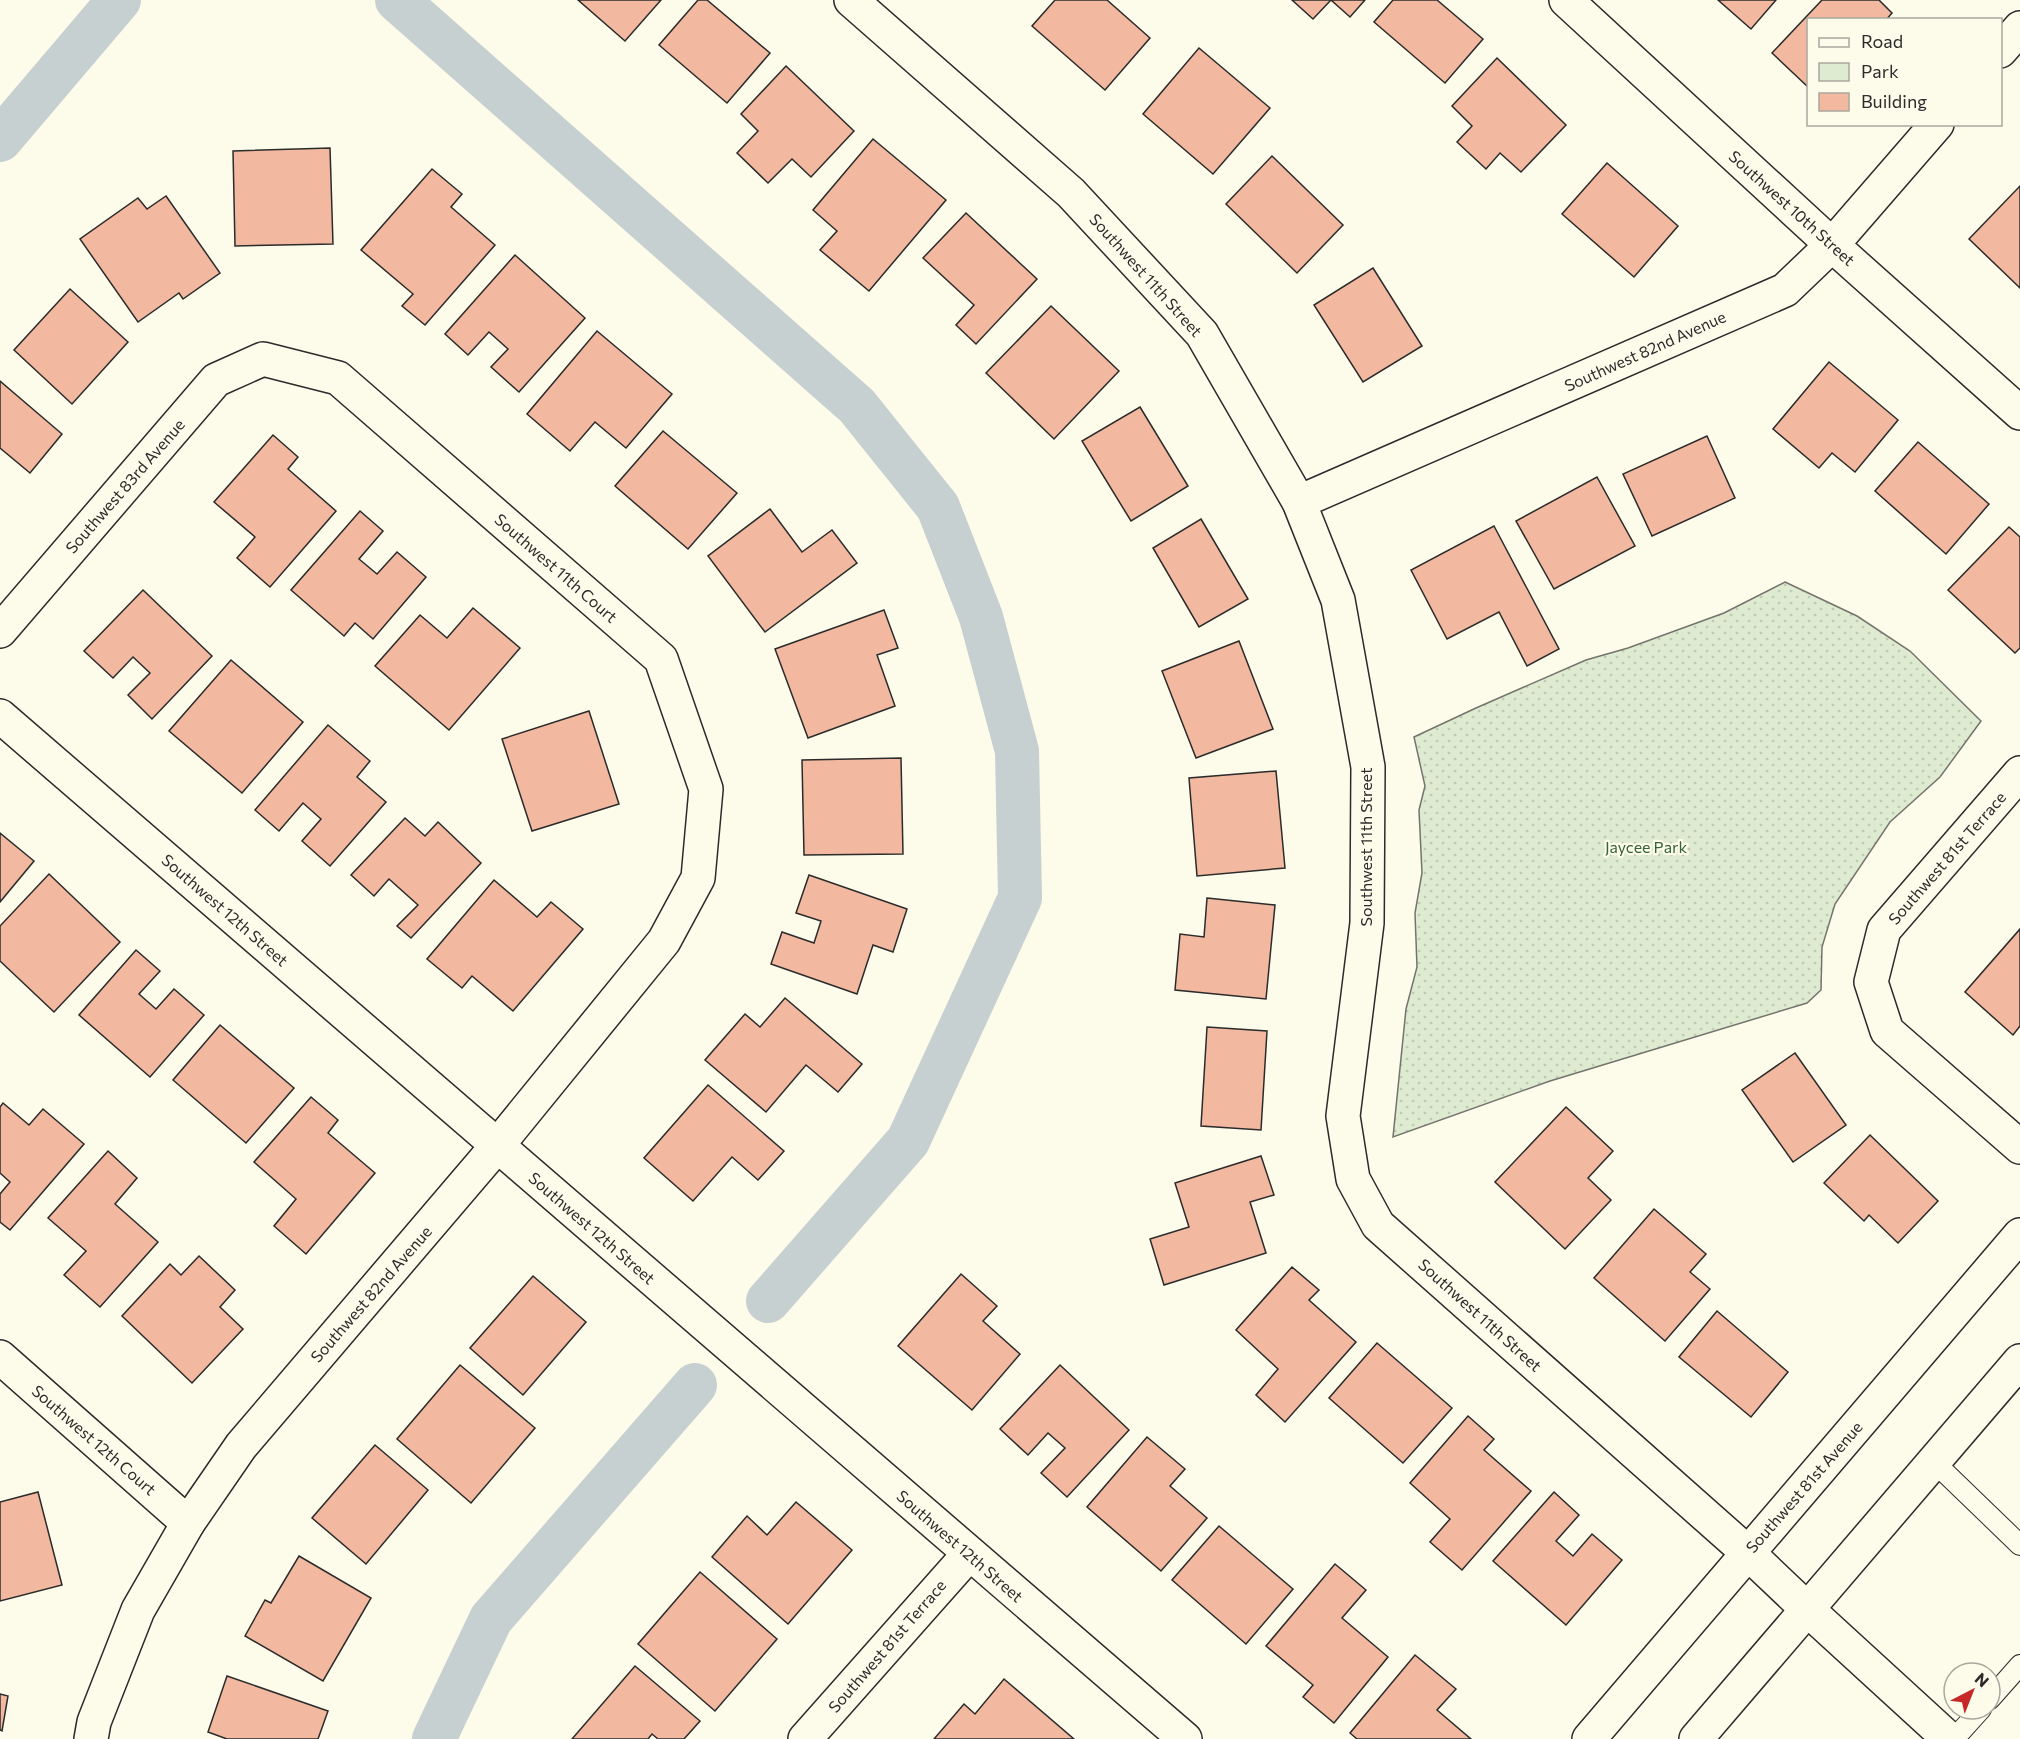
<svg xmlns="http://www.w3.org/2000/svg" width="2020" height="1739" font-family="Commissioner,sans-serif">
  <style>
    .green { fill: url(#green-dots); stroke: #74746e; stroke-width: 1.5 }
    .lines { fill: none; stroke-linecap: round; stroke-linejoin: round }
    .canal { stroke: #c7d0d0; stroke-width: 44 }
    .building { fill: #f2b8a0; stroke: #2b2b2b; stroke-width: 1.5 }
    .lane-casing { stroke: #2b2b2b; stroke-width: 22 }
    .street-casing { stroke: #2b2b2b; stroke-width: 36 }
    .secondary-casing { stroke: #2b2b2b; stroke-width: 36 }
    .lane { stroke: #fdfbea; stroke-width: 20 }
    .street { stroke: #fdfbea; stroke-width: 33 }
    .secondary { stroke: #fdfbea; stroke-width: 33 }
    .labels { text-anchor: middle; stroke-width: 4.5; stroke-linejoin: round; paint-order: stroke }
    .street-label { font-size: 16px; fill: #2b2b2b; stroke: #fdfbea }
    .park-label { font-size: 16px; fill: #34623c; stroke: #fdfbea }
  </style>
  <defs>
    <pattern id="green-dots" width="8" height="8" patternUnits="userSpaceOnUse" patternTransform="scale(1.5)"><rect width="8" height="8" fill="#deebd1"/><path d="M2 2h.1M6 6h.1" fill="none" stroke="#bfcab4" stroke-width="1.8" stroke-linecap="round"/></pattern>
  </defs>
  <rect width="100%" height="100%" fill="#fdfbea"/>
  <!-- green -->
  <path class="green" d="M1785 582 1857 616 1910 651 1981 721 1940 777 1890 822 1835 904 1822 947 1821 990 1807 1003 1550 1081 1393 1137 1406 1009 1417 967 1415 913 1422 873 1419 810 1425 786 1414 737 1476 708 1586 660 1628 648 1724 613Z"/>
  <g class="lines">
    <!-- canal -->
    <g class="canal">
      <path d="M397 0 857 406 938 507 981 617 1017 751 1020 898 908 1141 768 1301"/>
      <path d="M0 140 119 0"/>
      <path d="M434 1739 491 1619 695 1385"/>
    </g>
  </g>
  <!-- building -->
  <g class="building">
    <path d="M578 0H661L625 41Z"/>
    <path d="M698 0H707L770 53 727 103 659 45Z"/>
    <path d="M1055 0H1107L1150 38 1105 90 1032 26Z"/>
    <path d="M1292 0H1331L1313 19Z"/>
    <path d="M1331 0H1365L1350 17Z"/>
    <path d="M1393 0H1437L1483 39 1445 83 1374 22Z"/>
    <path d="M1718 0H1776L1751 29Z"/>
    <path d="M1822 0H1879L1892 13 1886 20H1808V87L1772 53Z"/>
    <path d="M1199 48 1270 108 1213 174 1143 114Z"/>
    <path d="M1497 58 1566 125 1521 172 1500 153 1486 169 1457 142 1472 126 1452 106Z"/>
    <path d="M786 66 854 131 811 177 792 159 768 183 737 153 758 131 741 114Z"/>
    <path d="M873 139 946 200 869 291 820 250 837 231 813 210Z"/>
    <path d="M330 148 333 244 235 246 233 151Z"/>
    <path d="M1272 156 1343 225 1297 273 1226 204Z"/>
    <path d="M1607 163 1678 226 1634 277 1562 214Z"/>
    <path d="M432 169 462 194 451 207 495 245 425 325 402 306 413 294 361 250Z"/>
    <path d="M2020 186V288L1969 239Z"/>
    <path d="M166 196 220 273 183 299 179 293 138 322 80 239 138 198 147 209Z"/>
    <path d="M966 213 1037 279 976 344 956 325 974 305 923 258Z"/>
    <path d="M515 255 585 318 519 392 491 367 508 349 489 332 468 355 445 334Z"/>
    <path d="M1373 268 1422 346 1363 382 1314 305Z"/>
    <path d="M70 289 128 342 72 404 14 350Z"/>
    <path d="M1051 306 1119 371 1054 439 986 373Z"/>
    <path d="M597 331 672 394 626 448 595 422 570 451 527 414Z"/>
    <path d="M1829 362 1898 420 1855 472 1832 453 1819 468 1773 429Z"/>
    <path d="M0 381 62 434 30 473 0 448Z"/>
    <path d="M1140 407 1188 486 1131 521 1082 441Z"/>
    <path d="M663 431 737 493 688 549 615 486Z"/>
    <path d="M273 435 298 457 288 469 336 511 270 587 237 558 255 537 214 502Z"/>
    <path d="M1707 436 1735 498 1652 536 1623 474Z"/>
    <path d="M1918 442 1989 504 1946 554 1875 491Z"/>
    <path d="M1597 477 1635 546 1554 589 1516 521Z"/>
    <path d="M770 509 802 552 832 530 857 563 765 632 708 556Z"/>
    <path d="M360 511 383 531 359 559 377 574 397 552 426 577 373 639 355 623 344 636 291 590Z"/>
    <path d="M1201 519 1248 599 1199 627 1153 548Z"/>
    <path d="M1494 526 1559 649 1527 666 1499 612 1447 639 1411 570Z"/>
    <path d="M2009 527 2020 537V648L2015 653 1948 590Z"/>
    <path d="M143 590 212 656 152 719 128 695 150 673 133 657 113 678 84 651Z"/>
    <path d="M473 608 520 648 449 730 375 666 420 615 447 638Z"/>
    <path d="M884 610 898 648 877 655 895 706 808 738 775 649Z"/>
    <path d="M1239 641 1273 729 1196 758 1162 671Z"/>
    <path d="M231 660 303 722 242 793 169 731Z"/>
    <path d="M589 711 619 804 532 831 502 739Z"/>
    <path d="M328 725 370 761 357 777 386 802 330 866 302 841 321 819 303 803 279 831 255 810Z"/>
    <path d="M901 758 903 854 804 855 802 760Z"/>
    <path d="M1276 771 1285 868 1197 876 1189 778Z"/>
    <path d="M405 818 425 836 438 822 481 863 411 938 397 926 418 905 389 879 374 896 351 875Z"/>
    <path d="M0 833 34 861 0 902Z"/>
    <path d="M49 874 120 942 54 1012 0 961V926Z"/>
    <path d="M809 875 907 909 893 952 873 945 857 994 771 964 782 932 814 943 821 921 796 913Z"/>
    <path d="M494 880 537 917 551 902 583 929 513 1011 472 976 462 988 427 959Z"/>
    <path d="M1207 898 1275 905 1266 999 1175 990 1180 934 1204 937Z"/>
    <path d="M2020 929V1026L2013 1035 1965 992Z"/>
    <path d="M136 950 160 971 139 994 156 1009 174 989 204 1015 150 1077 79 1015Z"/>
    <path d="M785 998 862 1064 838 1092 806 1065 766 1112 705 1060 745 1014 760 1027Z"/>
    <path d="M220 1025 294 1088 246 1143 173 1080Z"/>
    <path d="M1207 1027 1267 1031 1261 1130 1201 1126Z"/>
    <path d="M1795 1053 1846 1125 1793 1162 1742 1090Z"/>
    <path d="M708 1085 784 1151 758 1180 732 1157 693 1201 644 1158Z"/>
    <path d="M311 1097 338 1120 328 1133 375 1173 306 1254 274 1226 296 1199 254 1162Z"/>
    <path d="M3 1103 29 1125 43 1109 84 1144 10 1230 0 1222V1194L10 1182 0 1173V1107Z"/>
    <path d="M1566 1107 1613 1151 1588 1178 1611 1200 1565 1249 1495 1182Z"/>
    <path d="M1870 1135 1938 1201 1898 1243 1869 1215 1864 1221 1824 1183Z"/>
    <path d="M108 1151 137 1178 115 1204 158 1242 100 1307 64 1275 86 1251 48 1218Z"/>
    <path d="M1261 1156 1274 1195 1250 1202 1266 1253 1164 1285 1150 1239 1189 1227 1175 1183Z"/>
    <path d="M1654 1209 1706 1254 1690 1272 1710 1289 1665 1341 1594 1278Z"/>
    <path d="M199 1256 235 1290 220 1307 243 1329 192 1383 122 1316 170 1264 181 1275Z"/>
    <path d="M1292 1267 1319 1290 1309 1300 1356 1342 1285 1422 1256 1395 1278 1369 1236 1330Z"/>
    <path d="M961 1274 997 1306 983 1321 1020 1354 972 1410 898 1346Z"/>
    <path d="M533 1276 586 1322 523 1395 470 1348Z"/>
    <path d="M1717 1311 1788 1372 1751 1417 1679 1357Z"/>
    <path d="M1377 1343 1452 1408 1403 1463 1329 1398Z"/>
    <path d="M460 1365 535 1428 471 1503 397 1439Z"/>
    <path d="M1060 1365 1129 1430 1067 1497 1041 1473 1065 1448 1048 1433 1028 1455 1000 1429Z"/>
    <path d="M1468 1416 1494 1439 1484 1450 1531 1491 1462 1570 1430 1542 1450 1519 1410 1483Z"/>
    <path d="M1147 1437 1185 1469 1170 1486 1207 1518 1161 1571 1087 1507Z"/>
    <path d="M375 1445 428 1490 366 1564 312 1518Z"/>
    <path d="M38 1492 62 1585 0 1601V1502Z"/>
    <path d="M1554 1492 1579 1515 1556 1541 1573 1556 1592 1534 1622 1560 1566 1625 1493 1561Z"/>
    <path d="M796 1502 852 1550 788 1624 712 1557 747 1516 767 1535Z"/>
    <path d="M1219 1526 1293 1589 1246 1644 1172 1580Z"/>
    <path d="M299 1556 371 1598 323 1681 245 1636 265 1600 271 1603Z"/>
    <path d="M1335 1564 1366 1590 1342 1618 1388 1657 1334 1723 1303 1697 1313 1685 1266 1646Z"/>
    <path d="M700 1572 777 1639 715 1711 638 1644Z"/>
    <path d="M1415 1655 1456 1689 1437 1710 1471 1739H1357L1350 1733Z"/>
    <path d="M635 1666 700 1721 684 1739H658L652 1734 648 1739H572Z"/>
    <path d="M227 1676 328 1711 318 1739H227L208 1732Z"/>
    <path d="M1004 1679 1074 1739H934L964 1704 975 1714Z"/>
    <path d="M0 1694 8 1696 2 1731 0 1730Z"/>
  </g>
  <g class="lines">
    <!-- lane casing -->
    <g class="lane-casing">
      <g id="lane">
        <path d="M1933 1461 2020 1545"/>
        <path d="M1990 1699 2020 1665"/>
        <path d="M1954 1739 1981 1709"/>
      </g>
    </g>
    <!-- street casing -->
    <g class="street-casing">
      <g id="street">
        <path d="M851 0 1071 193 1202 334 1299 502 1338 600 1368 767 1367 923 1343 1116 1353 1179 1378 1225 1748 1553 1807 1609"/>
        <path d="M1566 0 1832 245 2020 413"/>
        <path d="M2000 51 2020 28"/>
        <path d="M1299 502 1785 290 1832 245 1937 124"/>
        <path d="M0 631 216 380 263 359 338 378 661 659 706 789 698 878 664 941 497 1146 241 1446 188 1523 138 1610 94 1722 91 1739"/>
        <path d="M0 716 1185 1739"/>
        <path d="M2020 773 1884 930 1871 982 1887 1031 2020 1147"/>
        <path d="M0 1357 188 1523"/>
        <path d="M805 1739 969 1554"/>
      </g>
    </g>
    <!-- secondary casing -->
    <g class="secondary-casing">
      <g id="secondary">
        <path d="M1807 1609 1949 1739"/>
        <path d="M1589 1739 2020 1235"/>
        <path d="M1696 1739 2020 1361"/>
      </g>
    </g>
    <!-- lane -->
    <use href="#lane" class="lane"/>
    <!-- street -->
    <use href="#street" class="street"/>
    <!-- secondary -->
    <use href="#secondary" class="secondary"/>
  </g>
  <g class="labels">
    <!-- street labels -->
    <g class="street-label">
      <text transform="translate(1792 208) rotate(42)" y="6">Southwest 10th Street</text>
      <text transform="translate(1146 275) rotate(48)" y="6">Southwest 11th Street</text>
      <text transform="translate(1645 351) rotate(-24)" y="6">Southwest 82nd Avenue</text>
      <text transform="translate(125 486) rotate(-49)" y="6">Southwest 83rd Avenue</text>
      <text transform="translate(556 568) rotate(41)" y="6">Southwest 11th Court</text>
      <text transform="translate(1366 847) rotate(-90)" y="6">Southwest 11th Street</text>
      <text transform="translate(1947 858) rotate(-49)" y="6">Southwest 81st Terrace</text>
      <text transform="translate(225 910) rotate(41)" y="6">Southwest 12th Street</text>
      <text transform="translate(592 1228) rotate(41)" y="6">Southwest 12th Street</text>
      <text transform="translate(371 1294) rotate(-49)" y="6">Southwest 82nd Avenue</text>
      <text transform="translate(1480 1315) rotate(42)" y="6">Southwest 11th Street</text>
      <text transform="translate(94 1440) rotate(41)" y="6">Southwest 12th Court</text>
      <text transform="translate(1804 1487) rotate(-49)" y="6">Southwest 81st Avenue</text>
      <text transform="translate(960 1546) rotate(41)" y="6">Southwest 12th Street</text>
      <text transform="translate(887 1646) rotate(-49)" y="6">Southwest 81st Terrace</text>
    </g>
    <!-- park labels -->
    <g class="park-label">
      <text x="1646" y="853">Jaycee Park</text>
    </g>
  </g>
  <!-- legend -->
  <rect x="1807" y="18" width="195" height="108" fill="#fdfbea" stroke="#a9a89e" stroke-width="1.5"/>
  <rect x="1819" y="38" width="30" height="9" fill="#fdfbea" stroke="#a9a89e" stroke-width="1.5"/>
  <text x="1861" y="48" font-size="18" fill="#2b2b2b">Road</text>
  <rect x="1819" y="63" width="30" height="18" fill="#deebd1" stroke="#a9a89e" stroke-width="1.5"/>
  <text x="1861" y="78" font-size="18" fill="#2b2b2b">Park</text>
  <rect x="1819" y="93" width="30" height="18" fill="#f2b8a0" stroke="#a9a89e" stroke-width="1.5"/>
  <text x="1861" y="108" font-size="18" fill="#2b2b2b">Building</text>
  <!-- north arrow -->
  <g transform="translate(1972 1691) rotate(42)"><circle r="28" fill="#fdfbea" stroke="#a9a89e" stroke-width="1.5"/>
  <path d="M0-4.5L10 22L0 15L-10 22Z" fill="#c62828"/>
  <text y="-9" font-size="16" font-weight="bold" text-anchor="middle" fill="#2b2b2b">N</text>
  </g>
</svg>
